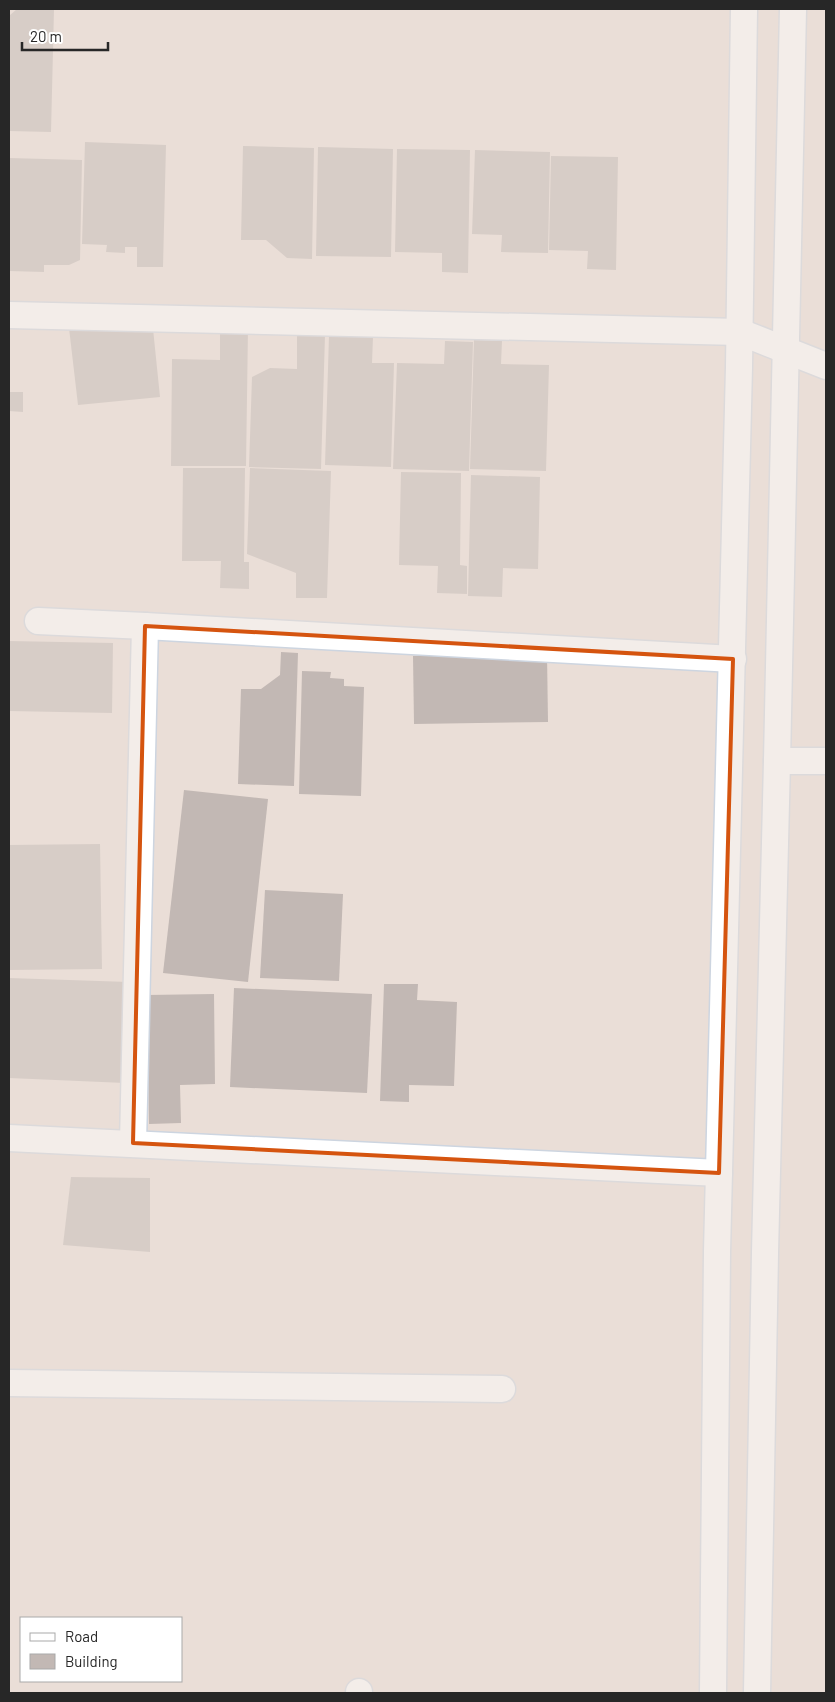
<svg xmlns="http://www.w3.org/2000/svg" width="835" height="1702" font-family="Barlow,sans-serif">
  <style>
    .building { fill: #c2b8b4 }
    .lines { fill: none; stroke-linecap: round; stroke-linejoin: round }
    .minor-casing { stroke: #cdd5e0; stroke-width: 29 }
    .minor { stroke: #fff; stroke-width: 26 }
    .marked { fill: none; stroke: #d5540f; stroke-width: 4; stroke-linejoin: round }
  </style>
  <rect width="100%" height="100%" fill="#eaded7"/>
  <!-- building -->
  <g class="building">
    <path d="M17 9H54L51 132 9 131V16Z"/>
    <path d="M85 142 166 145 163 267H137V247H125V253L106 252 107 245 82 244Z"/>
    <path d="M243 146 314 148 312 259 287 258 266 240H241Z"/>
    <path d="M318 147 393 149 391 257 316 256Z"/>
    <path d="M397 149 470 150 468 273 442 272V253L395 252Z"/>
    <path d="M475 150 550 152 548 253 501 252 502 235 472 234Z"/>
    <path d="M551 156 618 157 616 270 587 269 588 251 549 250Z"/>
    <path d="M9 158 82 160 80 260 69 265H44V272L9 271Z"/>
    <path d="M152 319 160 397 78 405 69 328Z"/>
    <path d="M220 328H248L246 466H171L172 359 220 360Z"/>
    <path d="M297 334 325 335 321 469 249 467 252 377 270 368 297 369Z"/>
    <path d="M329 336 373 337 372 363H394L391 467 325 465Z"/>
    <path d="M474 340 502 341 501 364 549 365 546 471 470 469Z"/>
    <path d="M445 341 473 342 469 471 393 469 397 363 444 364Z"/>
    <path d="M9 392H23V412L9 411Z"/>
    <path d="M183 468H245L244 562H249V589L220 588 221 561H182Z"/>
    <path d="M250 468 331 471 327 598H296V573L247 554Z"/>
    <path d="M401 472 461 473 460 565 467 566V594L437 593 438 566 399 565Z"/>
    <path d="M471 475 540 477 538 569 503 568 502 597 468 596Z"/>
    <path d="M9 641 113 643 112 713 9 711Z"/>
    <path d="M281 652 298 653 294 786 238 784 241 689H261L280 675Z"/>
    <path d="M547 654 548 722 414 724 413 656Z"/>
    <path d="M302 671 331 672 330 678 344 679V686L364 687 361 796 299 794Z"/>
    <path d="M184 790 268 799 248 982 163 973Z"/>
    <path d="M100 844 102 969 9 970V845Z"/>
    <path d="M265 890 343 894 339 981 260 978Z"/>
    <path d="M9 978 129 982 125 1083 9 1078Z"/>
    <path d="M384 984H418L417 1000 457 1002 454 1086 409 1085V1102L380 1101Z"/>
    <path d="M234 988 372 994 367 1093 230 1087Z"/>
    <path d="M214 994 215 1084 180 1085 181 1123 149 1124 147 995Z"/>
    <path d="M71 1177 150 1178V1252L63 1245Z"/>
  </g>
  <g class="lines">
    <!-- minor casing -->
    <g class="minor-casing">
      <g id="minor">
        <path d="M9 315 740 332 826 366"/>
        <path d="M38 621 145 626 733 659"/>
        <path d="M777 761H826"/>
        <path d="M9 1138 719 1173"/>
        <path d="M133 1143 145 626"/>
        <path d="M9 1383 502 1389"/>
        <path d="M359 1693V1692"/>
        <path d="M713 1693 717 1252 739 367 744 9"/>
        <path d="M757 1693 765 1253 777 761 793 9"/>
      </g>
    </g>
    <!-- minor -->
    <use href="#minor" class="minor"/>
  </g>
  <!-- marked area -->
  <path d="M0 0H835V1702H0ZM145 626 733 659 719 1173 133 1143Z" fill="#eaded7" fill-opacity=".55" fill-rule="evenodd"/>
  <path class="marked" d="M145 626 733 659 719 1173 133 1143Z"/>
  <!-- border -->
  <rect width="835" height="1702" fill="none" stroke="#272727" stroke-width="20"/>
  <!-- legend -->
  <rect x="20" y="1617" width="162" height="65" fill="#ffffff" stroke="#a9a9a9"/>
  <rect x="30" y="1633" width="25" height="8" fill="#ffffff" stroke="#a9a9a9"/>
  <text x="65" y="1642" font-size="15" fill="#272727">Road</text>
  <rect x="30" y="1654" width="25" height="15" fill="#c2b8b4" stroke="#a9a9a9"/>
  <text x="65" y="1667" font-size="15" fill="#272727">Building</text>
  <!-- scale -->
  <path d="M22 42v8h86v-8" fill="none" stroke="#272727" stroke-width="2.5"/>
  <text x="30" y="42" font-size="15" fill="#272727" stroke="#ffffff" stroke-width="4" paint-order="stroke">20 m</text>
</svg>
